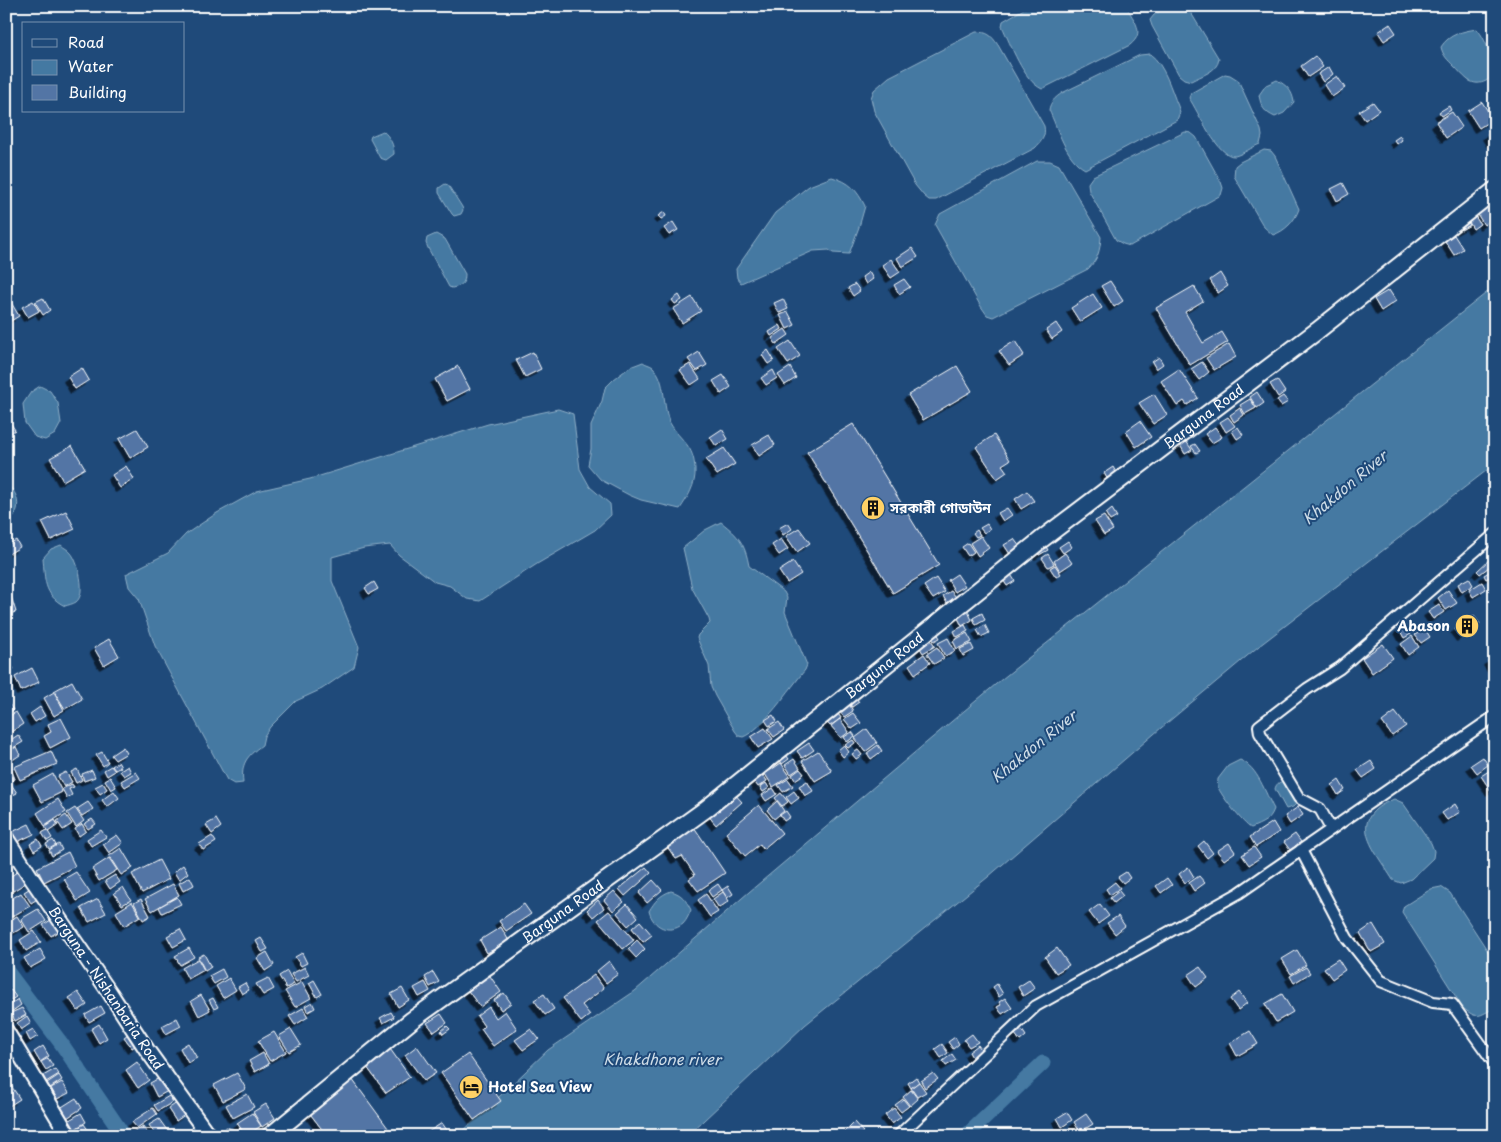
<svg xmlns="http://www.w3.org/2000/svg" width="1501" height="1142" font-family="'Playpen Sans','Noto Sans Bengali',sans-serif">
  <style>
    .water { fill: #4479a2; stroke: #8fafc7 }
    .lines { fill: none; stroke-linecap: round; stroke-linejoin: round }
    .canal { stroke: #4479a2; stroke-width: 15 }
    .building { fill: #5375a5; stroke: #fff; filter: url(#shadow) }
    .minor-casing { stroke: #fff; stroke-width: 14 }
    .tertiary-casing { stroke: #fff; stroke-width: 18 }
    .primary-casing { stroke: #fff; stroke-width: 20 }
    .minor { stroke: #1f4a7a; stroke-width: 10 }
    .tertiary { stroke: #1f4a7a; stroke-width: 14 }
    .primary { stroke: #1f4a7a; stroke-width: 16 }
    .labels { text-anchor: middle; stroke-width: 4; stroke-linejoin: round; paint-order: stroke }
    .street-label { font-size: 14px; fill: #fff; stroke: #1f4a7a }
    .poi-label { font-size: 14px; font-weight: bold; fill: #fff; stroke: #1f4a7a; text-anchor: start }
    .water-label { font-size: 15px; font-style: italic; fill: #d0dee8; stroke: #1f4a7a }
  </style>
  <defs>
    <filter id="shadow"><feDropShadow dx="-4.5" dy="4.5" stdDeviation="0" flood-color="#0009"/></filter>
  </defs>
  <rect width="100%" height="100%" fill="#1f4a7a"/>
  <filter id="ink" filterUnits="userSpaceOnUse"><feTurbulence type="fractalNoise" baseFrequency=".02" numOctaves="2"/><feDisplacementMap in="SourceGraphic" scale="10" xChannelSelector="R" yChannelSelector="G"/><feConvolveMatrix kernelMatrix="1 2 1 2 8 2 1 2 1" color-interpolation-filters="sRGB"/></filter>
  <g filter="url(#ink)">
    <!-- water -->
    <g class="water">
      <path d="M1029 6H1126C1134 21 1146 32 1130 45L1042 89C1023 80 1011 45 1002 26L1003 21Z"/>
      <path d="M1167 6H1183L1191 13 1219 59C1217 72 1202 75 1191 81L1184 79 1179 75 1152 26 1150 20 1154 15Z"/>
      <path d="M1477 29C1486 39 1501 73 1486 81 1480 84 1474 84 1468 80 1463 76 1458 70 1454 66 1448 60 1443 56 1441 47 1449 34 1463 31 1477 29Z"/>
      <path d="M976 32C988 32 991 35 998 45L1044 126C1046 136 1042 141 1035 148L936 200H929L924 196 915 185 874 111 871 98 874 90 889 77Z"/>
      <path d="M1150 54C1165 65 1171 90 1178 106L1180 112 1177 120 1085 169C1066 159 1058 129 1049 110 1050 102 1055 98 1062 93L1140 55Z"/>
      <path d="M1225 74 1230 75 1238 80 1261 130 1262 136 1260 144C1252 147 1243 154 1235 156 1218 158 1198 111 1189 98L1191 93Z"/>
      <path d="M1277 80C1287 86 1292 90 1294 102L1284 113 1275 117C1264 112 1261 107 1259 95L1266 85Z"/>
      <path d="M383 131C390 137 394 145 394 154L386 160 380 158 370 139 371 136Z"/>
      <path d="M1185 132 1191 133 1196 137 1221 182 1223 188 1221 195 1130 246 1123 244 1116 240 1089 191 1088 183 1093 176Z"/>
      <path d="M1264 150 1271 151 1275 156 1299 209C1295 221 1285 231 1273 235L1264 227 1234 176 1235 166 1240 162Z"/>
      <path d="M1037 161H1050L1059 165 1101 237C1100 251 1098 259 1088 269L993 317 987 315 980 305 935 225 940 214Z"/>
      <path d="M832 177C850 182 857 190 865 206L859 227 849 254 833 253 829 250 813 251 741 283 737 278 736 269 775 213 809 186Z"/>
      <path d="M445 184 448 185 462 207 463 210 461 214 454 216 452 214 439 193V188Z"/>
      <path d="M436 234 445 239 465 274C465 284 461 286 452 288L449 287 428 248 426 243 427 238Z"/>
      <path d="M1495 286V464L1259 646 1161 728 988 877 805 1025 687 1136H458L548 1050 635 991 749 892 1002 679Z"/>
      <path d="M643 362C645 364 651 365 653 367 667 381 662 407 670 423 681 442 694 444 695 470 696 484 688 497 680 509L641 500 629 495 601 480 588 465 591 449V426L602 401 605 388 614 379 630 367Z"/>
      <path d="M40 386 50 391 58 403 61 423 55 434 45 440 35 437 25 423 23 404 31 392Z"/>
      <path d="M558 409 573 414 580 469 590 487 610 504 611 515 595 530 537 564 480 601 467 599 450 586 435 582 399 555 390 545 364 548 332 557V581L359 647 354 667 322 689 296 701 270 727 264 736 262 745C246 757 241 763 243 783L234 784 227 780 155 646 139 599 129 587 126 574 168 553 186 534 217 513 257 491 310 479 488 424Z"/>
      <path d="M6 484C20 492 23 515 6 522Z"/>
      <path d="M721 522C739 536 745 544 749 566L784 592 787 598 785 612 807 665 805 670C791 687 762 730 743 737L739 736 735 731 715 696 711 687 709 666 697 638 698 635 710 623 709 619 692 588 683 548 705 530Z"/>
      <path d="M61 545C64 548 68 549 71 553 78 561 87 594 76 602 73 604 68 605 65 606 43 595 45 579 43 558L51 549Z"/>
      <path d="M1240 760C1258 767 1265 793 1274 809 1270 821 1262 823 1251 828 1244 825 1220 794 1218 787 1217 784 1218 781 1218 779L1228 766Z"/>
      <path d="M1284 781 1287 782 1296 804 1293 807 1286 809 1275 789C1276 784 1279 782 1284 781Z"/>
      <path d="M1394 799 1403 803 1431 843 1434 851 1433 858 1411 879 1401 883 1393 880C1374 849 1344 819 1394 799Z"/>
      <path d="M1441 887 1450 893 1495 962V1008C1478 1016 1478 1020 1463 1008L1402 912 1404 906 1431 889Z"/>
      <path d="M671 891C682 894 686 900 691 910 689 914 687 920 683 924 669 935 653 927 649 911 655 901 660 895 671 891Z"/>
    </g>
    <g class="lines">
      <!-- canal -->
      <g class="canal">
        <path d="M6 970 61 1043 124 1136"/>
        <path d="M966 1136 1043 1063"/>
      </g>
    </g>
    <!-- building -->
    <g class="building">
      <path d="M1390 24 1396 33 1384 41 1378 32Z"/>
      <path d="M1315 56 1323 67 1308 77 1301 66Z"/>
      <path d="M1329 67 1333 74 1323 82 1318 74Z"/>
      <path d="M1337 76 1345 88 1332 97 1324 85Z"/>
      <path d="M1373 102 1379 110 1365 120 1359 111Z"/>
      <path d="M1482 102 1493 119 1479 128 1468 111Z"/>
      <path d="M1449 106 1451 110 1442 116 1439 112Z"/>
      <path d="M1452 112 1462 127 1446 138 1436 122Z"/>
      <path d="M1495 129V141L1492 143 1487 135Z"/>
      <path d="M1400 136 1402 140 1397 144 1394 140Z"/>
      <path d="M1343 183 1349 194 1337 201 1331 189Z"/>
      <path d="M1488 204 1495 215V217L1484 225 1476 212Z"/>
      <path d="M664 212 666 216 661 219 658 216Z"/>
      <path d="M1473 213 1480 224 1473 229 1466 217Z"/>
      <path d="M1465 217 1470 225 1461 230 1456 223Z"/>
      <path d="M673 222 678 230 669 235 664 228Z"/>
      <path d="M1454 235 1463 249 1454 255 1445 241Z"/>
      <path d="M912 248 918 257 902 267 897 258Z"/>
      <path d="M891 259 900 272 891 278 882 265Z"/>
      <path d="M869 272 873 279 866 284 862 277Z"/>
      <path d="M1220 273 1228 286 1218 293 1210 280Z"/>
      <path d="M904 279 910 287 899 294 894 285Z"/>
      <path d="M1110 281 1123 301 1114 307 1101 286Z"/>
      <path d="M855 284 860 291 853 296 848 288Z"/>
      <path d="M1194 286 1203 301 1185 312 1203 343 1222 332 1228 342 1190 365 1156 308Z"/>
      <path d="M1389 290 1396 301 1381 311 1374 299Z"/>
      <path d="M1093 294 1102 308 1080 322 1071 308Z"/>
      <path d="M679 295 682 300 675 304 672 300Z"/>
      <path d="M692 297 701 311 682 323 673 309Z"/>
      <path d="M43 298 50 310 43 315 35 302Z"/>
      <path d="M9 299 19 316 6 324V301Z"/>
      <path d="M783 299 788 309 779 313 774 303Z"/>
      <path d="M33 301 39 311 28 317 22 307Z"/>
      <path d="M788 312 795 325 787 329 780 315Z"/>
      <path d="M1056 323 1062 332 1052 339 1046 330Z"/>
      <path d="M780 325 782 329 771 336 769 332Z"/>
      <path d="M785 329 789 335 776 344 772 338Z"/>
      <path d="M790 341 800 356 788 364 778 349Z"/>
      <path d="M1015 341 1024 355 1009 365 999 351Z"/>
      <path d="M1229 344 1236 357 1214 370 1206 358Z"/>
      <path d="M768 350 774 360 768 364 762 355Z"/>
      <path d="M533 352 541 369 525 377 516 360Z"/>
      <path d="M699 352 707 365 697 371 688 359Z"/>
      <path d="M1159 357 1163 364 1156 369 1152 362Z"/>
      <path d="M1202 362 1209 372 1199 380 1191 369Z"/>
      <path d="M690 364 700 379 691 385 680 370Z"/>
      <path d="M458 366 470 389 447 401 435 379Z"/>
      <path d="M957 366 972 391 923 420 908 395Z"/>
      <path d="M790 367 796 378 785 385 778 375Z"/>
      <path d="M82 368 89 380 75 389 68 377Z"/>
      <path d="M1179 369 1198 398 1187 405 1184 401 1177 406 1161 381Z"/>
      <path d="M773 370 777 378 766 385 761 378Z"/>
      <path d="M723 375 731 387 721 394 713 381Z"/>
      <path d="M1277 380 1285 392 1278 397 1270 384Z"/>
      <path d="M1257 392 1264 403 1257 408 1250 397Z"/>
      <path d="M1154 394 1167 415 1153 424 1139 403Z"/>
      <path d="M1283 396 1288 402 1281 406 1277 400Z"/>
      <path d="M1250 399 1256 408 1245 414 1240 405Z"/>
      <path d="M1240 408 1244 415 1234 422 1230 415Z"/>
      <path d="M6 416 15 430 6 436Z"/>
      <path d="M1228 417 1235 426 1226 432 1220 422Z"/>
      <path d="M1140 421 1151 437 1136 447 1126 431Z"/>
      <path d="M853 424 939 565 893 593 807 452Z"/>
      <path d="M1215 427 1222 437 1212 443 1205 434Z"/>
      <path d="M1238 427 1243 435 1237 439 1232 431Z"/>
      <path d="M137 429 148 447 130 458 119 439Z"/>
      <path d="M722 429 728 439 716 446 710 437Z"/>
      <path d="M769 435 775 445 759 456 752 445Z"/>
      <path d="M994 435 1010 460 1002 465 1007 472 997 479 976 447Z"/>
      <path d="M1186 441 1192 450 1185 454 1180 445Z"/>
      <path d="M1195 444 1200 451 1196 453 1191 446Z"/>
      <path d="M72 446 85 468 63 481 50 458Z"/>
      <path d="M724 448 735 464 717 475 706 459Z"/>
      <path d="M126 466 134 479 120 488 112 475Z"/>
      <path d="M1113 467 1117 474 1108 480 1104 473Z"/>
      <path d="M1027 491 1034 501 1021 509 1015 499Z"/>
      <path d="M1007 508 1012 515 1003 521 998 513Z"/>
      <path d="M1112 509 1117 517 1110 521 1106 514Z"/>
      <path d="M66 511 75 529 51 540 42 522Z"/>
      <path d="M1104 516 1113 530 1104 535 1095 521Z"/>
      <path d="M788 523 792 529 783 535 779 528Z"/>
      <path d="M987 524 990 529 984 533 980 528Z"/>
      <path d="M799 528 810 543 797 552 786 536Z"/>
      <path d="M977 530 980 535 976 537 973 533Z"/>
      <path d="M981 536 989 548 978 556 970 543Z"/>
      <path d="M781 539 788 549 779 555 772 545Z"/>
      <path d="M1014 539 1020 547 1010 554 1004 545Z"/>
      <path d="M16 540 20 547 7 555 6 546Z"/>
      <path d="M1068 541 1072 547 1063 553 1059 547Z"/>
      <path d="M968 543 974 552 968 556 962 547Z"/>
      <path d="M1045 545 1048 550 1039 555 1036 550Z"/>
      <path d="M1065 553 1072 563 1060 571 1054 561Z"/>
      <path d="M1048 554 1054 564 1048 567 1042 558Z"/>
      <path d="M1490 559 1494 563 1480 574 1477 571Z"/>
      <path d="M793 562 801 574 787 583 779 571Z"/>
      <path d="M1055 565 1061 574 1056 577 1050 568Z"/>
      <path d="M1491 571 1493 575 1486 579 1484 575Z"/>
      <path d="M1010 573 1015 581 1007 586 1002 578Z"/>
      <path d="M957 574 965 586 955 592 948 580Z"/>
      <path d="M936 578 945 592 933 599 924 586Z"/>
      <path d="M1469 578 1473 585 1462 592 1458 584Z"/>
      <path d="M374 582 378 589 369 594 365 588Z"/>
      <path d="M1482 582 1486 589 1473 597 1469 590Z"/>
      <path d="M9 590 16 612 6 615V591Z"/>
      <path d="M1448 590 1457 603 1446 610 1438 598Z"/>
      <path d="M951 591 956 597 947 603 943 596Z"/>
      <path d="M1439 605 1444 612 1433 619 1428 612Z"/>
      <path d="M967 609 972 620 962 626 956 614Z"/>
      <path d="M982 613 985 620 976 625 973 618Z"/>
      <path d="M1474 616 1480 624 1461 637 1455 629Z"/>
      <path d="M965 625 968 631 957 637 954 631Z"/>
      <path d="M985 625 989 633 981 637 977 630Z"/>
      <path d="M1405 625 1411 634 1404 638 1399 629Z"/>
      <path d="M1425 629 1430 637 1421 643 1415 635Z"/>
      <path d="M936 631 940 638 934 641 930 635Z"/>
      <path d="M967 633 972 642 957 649 953 641Z"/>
      <path d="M1412 636 1419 647 1408 655 1401 644Z"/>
      <path d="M948 638 955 651 945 656 938 643Z"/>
      <path d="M109 639 119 656 104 665 94 648Z"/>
      <path d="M931 640 935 646 923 653 920 648Z"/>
      <path d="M971 644 974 650 963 656 960 649Z"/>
      <path d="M1383 644 1393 658 1372 673 1362 658Z"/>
      <path d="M937 647 944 658 934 664 927 654Z"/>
      <path d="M924 654 930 663 915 674 909 665Z"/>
      <path d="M6 655 14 669 6 673Z"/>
      <path d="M1495 657V672L1488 661Z"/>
      <path d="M32 668 39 682 21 691 15 677Z"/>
      <path d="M72 681 82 699 65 709 54 691Z"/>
      <path d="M54 692 64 710 54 716 44 698Z"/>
      <path d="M853 694 859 702 852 707 846 699Z"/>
      <path d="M6 699 13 710 6 715Z"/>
      <path d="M849 704 853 711 844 717 839 711Z"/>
      <path d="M40 707 45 716 35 722 30 714Z"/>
      <path d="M836 711 841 718 830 726 824 719Z"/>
      <path d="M16 712 23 724 8 734 6 731V718Z"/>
      <path d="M1395 712 1406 726 1392 736 1382 722Z"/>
      <path d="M853 713 861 723 852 729 844 719Z"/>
      <path d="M773 715 777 721 769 726 765 720Z"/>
      <path d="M61 718 71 737 50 748 44 736 51 732 48 724Z"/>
      <path d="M840 719 849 732 841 738 831 726Z"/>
      <path d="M779 722 784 730 774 737 768 729Z"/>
      <path d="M765 728 773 739 758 748 751 737Z"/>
      <path d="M867 729 877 743 865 752 855 738Z"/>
      <path d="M852 732 855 736 847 742 844 737Z"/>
      <path d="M18 735 23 742 13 748 9 741Z"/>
      <path d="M853 740 855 743 848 748 845 745Z"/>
      <path d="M809 743 814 750 802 758 797 751Z"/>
      <path d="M844 745 849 752 843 757 838 750Z"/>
      <path d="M878 745 882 751 871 759 867 753Z"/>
      <path d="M16 747 20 755 11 761 7 753Z"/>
      <path d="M123 747 127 753 115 760 111 755Z"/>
      <path d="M858 750 862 755 856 759 852 754Z"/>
      <path d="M51 751 57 764 20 780 14 767Z"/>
      <path d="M818 751 832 771 815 781 802 761Z"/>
      <path d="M102 752 108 762 103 766 96 755Z"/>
      <path d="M784 752 789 759 782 764 778 756Z"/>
      <path d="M1483 757 1488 765 1477 773 1471 765Z"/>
      <path d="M794 759 800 768 791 774 785 765Z"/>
      <path d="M1371 761 1376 769 1363 778 1357 770Z"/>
      <path d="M118 762 121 767 115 770 112 766Z"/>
      <path d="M781 763 790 776 773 787 765 774Z"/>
      <path d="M111 766 115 771 107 776 104 770Z"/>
      <path d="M128 766 131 772 124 776 120 771Z"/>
      <path d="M10 767 15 779 6 783V768Z"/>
      <path d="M1495 767V788L1491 791 1481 776Z"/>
      <path d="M77 769 82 780 76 783 71 772Z"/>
      <path d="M800 769 804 774 795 780 792 775Z"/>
      <path d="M92 770 95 777 84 781 82 774Z"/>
      <path d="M66 772 72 782 64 787 58 776Z"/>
      <path d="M136 772 140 778 125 787 121 781Z"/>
      <path d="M53 774 62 792 42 802 33 785Z"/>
      <path d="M763 775 767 781 758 787 754 781Z"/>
      <path d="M110 777 116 787 111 790 105 780Z"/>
      <path d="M788 779 793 786 783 792 778 785Z"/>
      <path d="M1339 780 1345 790 1338 795 1332 785Z"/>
      <path d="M807 781 813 791 805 796 799 786Z"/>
      <path d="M103 783 107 789 100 794 95 787Z"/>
      <path d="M766 783 769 788 763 792 760 787Z"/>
      <path d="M11 784 17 793 11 796 6 787Z"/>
      <path d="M72 784 74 787 69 789 72 795 67 798 62 789Z"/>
      <path d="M773 788 777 794 766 801 762 795Z"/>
      <path d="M114 791 119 798 107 807 102 800Z"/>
      <path d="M732 791 742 802 716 825 707 814Z"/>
      <path d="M794 791 799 798 791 804 786 797Z"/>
      <path d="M781 793 788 802 782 806 775 798Z"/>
      <path d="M58 799 66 812 45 826 37 813Z"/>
      <path d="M777 801 784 811 774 819 767 810Z"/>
      <path d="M88 802 93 809 82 816 77 809Z"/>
      <path d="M1455 804 1460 812 1447 820 1442 813Z"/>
      <path d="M759 805 782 833 763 849 760 844 745 856 726 833Z"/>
      <path d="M1298 807 1303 815 1290 824 1285 816Z"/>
      <path d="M75 808 84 821 76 827 67 813Z"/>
      <path d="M786 811 790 817 784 821 780 815Z"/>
      <path d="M66 815 72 824 63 830 57 821Z"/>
      <path d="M92 819 96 824 88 829 84 824Z"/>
      <path d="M216 819 221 827 212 834 206 825Z"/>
      <path d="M55 820 58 825 48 832 45 827Z"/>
      <path d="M1273 822 1279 832 1256 847 1250 837Z"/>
      <path d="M29 824 34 834 17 842 12 832Z"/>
      <path d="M82 824 86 831 79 836 75 829Z"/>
      <path d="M694 827 725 873 698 891 689 879 695 875 682 856 676 859 666 845Z"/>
      <path d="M47 830 52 838 47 841 42 833Z"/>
      <path d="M101 830 106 837 91 846 87 839Z"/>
      <path d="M1295 834 1301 842 1290 850 1284 842Z"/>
      <path d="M117 835 123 843 109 853 103 844Z"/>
      <path d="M212 836 216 842 203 850 199 844Z"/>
      <path d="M38 839 42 846 34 851 30 844Z"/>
      <path d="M53 840 56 845 49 849 46 844Z"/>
      <path d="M1204 841 1213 853 1207 858 1198 846Z"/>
      <path d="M1229 843 1235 852 1224 860 1217 851Z"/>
      <path d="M59 844 62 850 52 856 49 850Z"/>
      <path d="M1254 847 1261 857 1249 865 1242 855Z"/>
      <path d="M121 848 133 868 121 875 109 856Z"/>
      <path d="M68 852 75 866 44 882 37 868Z"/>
      <path d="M109 858 117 870 99 881 92 869Z"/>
      <path d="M159 860 169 879 142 893 132 874Z"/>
      <path d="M183 865 188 873 179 880 174 872Z"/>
      <path d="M646 867 651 873 625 896 619 889Z"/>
      <path d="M1188 867 1194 877 1185 883 1179 874Z"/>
      <path d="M22 869 29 881 13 891 6 879Z"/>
      <path d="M76 872 90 893 77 901 64 879Z"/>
      <path d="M1126 872 1130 878 1123 883 1118 877Z"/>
      <path d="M115 875 120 882 110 889 105 881Z"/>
      <path d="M1199 876 1205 883 1194 891 1189 883Z"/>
      <path d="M190 877 194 885 183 891 179 883Z"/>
      <path d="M1167 878 1172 885 1161 893 1156 886Z"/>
      <path d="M653 880 662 890 647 903 639 893Z"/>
      <path d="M1115 882 1120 888 1110 895 1106 889Z"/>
      <path d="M173 884 179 895 152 911 145 899Z"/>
      <path d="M718 884 722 890 712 897 708 891Z"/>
      <path d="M728 886 733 894 727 898 722 890Z"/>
      <path d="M32 887 39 898 31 903 24 892Z"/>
      <path d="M123 887 131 900 122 905 114 893Z"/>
      <path d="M614 891 624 902 613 911 604 900Z"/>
      <path d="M1119 891 1123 896 1114 903 1110 898Z"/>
      <path d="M723 892 729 901 719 908 713 899Z"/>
      <path d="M21 893 30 906 6 920V902Z"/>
      <path d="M706 894 718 912 710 917 698 900Z"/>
      <path d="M177 897 181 904 162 913 159 907Z"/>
      <path d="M98 899 106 913 89 922 81 908Z"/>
      <path d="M141 899 150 916 143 920 134 903Z"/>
      <path d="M598 900 604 908 593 917 587 910Z"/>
      <path d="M132 902 140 916 124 926 116 912Z"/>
      <path d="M524 904 531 914 506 931 499 921Z"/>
      <path d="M627 904 638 917 628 926 617 913Z"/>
      <path d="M1100 904 1109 916 1098 924 1089 912Z"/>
      <path d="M38 909 46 921 29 932 21 919Z"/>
      <path d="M609 911 634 940 623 949 598 920Z"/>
      <path d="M17 916 24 927 6 937V923Z"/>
      <path d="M1118 916 1125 926 1115 934 1107 923Z"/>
      <path d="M54 918 62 929 51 936 43 925Z"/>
      <path d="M640 921 652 935 643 942 632 928Z"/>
      <path d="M1373 924 1385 944 1371 952 1360 933Z"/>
      <path d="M501 927 509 941 487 953 480 940Z"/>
      <path d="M180 929 186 940 173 947 167 936Z"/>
      <path d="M34 931 41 942 26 951 20 940Z"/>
      <path d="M261 938 268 949 262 952 256 941Z"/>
      <path d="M637 940 645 949 636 958 628 949Z"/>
      <path d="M189 948 194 957 180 965 175 956Z"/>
      <path d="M1057 948 1069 965 1056 973 1045 957Z"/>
      <path d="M40 949 46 959 30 968 24 958Z"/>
      <path d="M1297 950 1306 965 1291 974 1282 959Z"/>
      <path d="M267 952 274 965 265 971 257 958Z"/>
      <path d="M302 953 307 963 301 966 295 957Z"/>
      <path d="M204 954 211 967 205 971 198 957Z"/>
      <path d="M198 959 204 970 188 979 182 968Z"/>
      <path d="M1338 959 1345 970 1332 979 1324 968Z"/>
      <path d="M609 961 618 974 606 983 597 971Z"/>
      <path d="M305 967 309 975 296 982 291 974Z"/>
      <path d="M1200 967 1208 978 1196 987 1188 975Z"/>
      <path d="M1306 967 1310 973 1294 983 1290 976Z"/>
      <path d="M222 969 226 977 214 984 209 976Z"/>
      <path d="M287 971 294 984 286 988 279 976Z"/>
      <path d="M433 972 439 982 430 987 425 977Z"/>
      <path d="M488 973 501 992 480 1007 466 988Z"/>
      <path d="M594 975 604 988 582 1005 590 1015 581 1022 563 998Z"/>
      <path d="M229 978 236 990 223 998 216 986Z"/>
      <path d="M268 978 274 989 263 995 256 984Z"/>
      <path d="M314 980 322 994 317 997 309 983Z"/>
      <path d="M1029 980 1035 988 1023 996 1018 987Z"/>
      <path d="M302 982 311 998 295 1007 285 991Z"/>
      <path d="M425 982 430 991 419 997 414 988Z"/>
      <path d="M245 983 249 990 242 994 238 987Z"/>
      <path d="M997 984 1003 994 999 997 993 987Z"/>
      <path d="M402 988 409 1000 398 1007 391 994Z"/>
      <path d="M11 990 16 997 6 1003V993Z"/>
      <path d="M78 992 87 1005 78 1011 69 998Z"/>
      <path d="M1239 992 1247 1003 1238 1010 1230 999Z"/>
      <path d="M504 993 511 1003 501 1010 494 1000Z"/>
      <path d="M544 994 554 1009 545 1015 534 1000Z"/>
      <path d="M1282 994 1293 1012 1276 1022 1265 1004Z"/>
      <path d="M201 995 210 1010 199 1016 191 1001Z"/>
      <path d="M213 998 218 1007 214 1009 209 1000Z"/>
      <path d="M1005 998 1012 1008 1002 1014 997 1007 1001 1005 999 1002Z"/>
      <path d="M18 999 21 1005 11 1012 7 1006Z"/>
      <path d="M312 1002 315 1008 308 1012 305 1006Z"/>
      <path d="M101 1006 105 1013 89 1022 85 1015Z"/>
      <path d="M489 1007 496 1018 505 1011 517 1029 493 1046 481 1029 484 1026 477 1016Z"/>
      <path d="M22 1008 26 1015 15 1021 11 1013Z"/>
      <path d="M303 1008 308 1017 295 1025 289 1016Z"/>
      <path d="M391 1012 394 1017 383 1023 380 1018Z"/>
      <path d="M441 1014 447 1023 434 1032 427 1023Z"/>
      <path d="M27 1016 31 1023 21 1030 17 1023Z"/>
      <path d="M177 1018 181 1026 166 1034 162 1026Z"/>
      <path d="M99 1024 107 1038 99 1043 91 1029Z"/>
      <path d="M447 1026 450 1029 443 1034 441 1031Z"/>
      <path d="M33 1029 38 1036 30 1041 26 1033Z"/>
      <path d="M291 1029 301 1045 289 1052 279 1036Z"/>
      <path d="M531 1029 539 1039 523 1050 515 1040Z"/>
      <path d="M1022 1030 1026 1036 1020 1041 1015 1034Z"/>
      <path d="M1250 1031 1258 1044 1237 1056 1230 1043Z"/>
      <path d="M131 1032 138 1044 132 1048 124 1037Z"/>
      <path d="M274 1032 286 1052 270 1061 258 1041Z"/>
      <path d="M972 1034 978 1042 969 1047 964 1040Z"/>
      <path d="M955 1037 959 1044 953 1049 948 1042Z"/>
      <path d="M188 1043 197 1058 188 1063 180 1048Z"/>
      <path d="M942 1044 948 1053 941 1058 935 1049Z"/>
      <path d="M978 1045 983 1052 973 1059 969 1052Z"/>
      <path d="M43 1046 49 1056 40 1062 34 1052Z"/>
      <path d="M388 1046 410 1077 386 1093 364 1063Z"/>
      <path d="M417 1046 436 1073 424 1081 405 1055Z"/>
      <path d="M263 1053 269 1064 255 1072 249 1061Z"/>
      <path d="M468 1054 501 1101 474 1120 441 1073Z"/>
      <path d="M952 1054 956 1060 946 1066 943 1061Z"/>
      <path d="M48 1058 53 1066 46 1070 41 1062Z"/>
      <path d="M137 1062 149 1080 138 1088 126 1070Z"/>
      <path d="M55 1069 59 1074 46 1082 43 1076Z"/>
      <path d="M237 1073 246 1089 223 1101 214 1085Z"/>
      <path d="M933 1073 938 1079 925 1088 921 1081Z"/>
      <path d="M59 1075 62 1080 50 1088 47 1083Z"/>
      <path d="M161 1077 168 1091 157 1097 150 1083Z"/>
      <path d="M916 1077 919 1082 911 1088 908 1083Z"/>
      <path d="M352 1079 388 1128 377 1136H327L308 1111Z"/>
      <path d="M62 1082 69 1093 57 1099 51 1088Z"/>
      <path d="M919 1082 926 1092 917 1097 911 1088Z"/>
      <path d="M12 1087 20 1099 6 1108V1091Z"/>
      <path d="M911 1090 918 1099 910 1106 903 1097Z"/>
      <path d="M247 1094 254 1107 233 1118 226 1105Z"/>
      <path d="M169 1096 173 1102 158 1111 154 1105Z"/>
      <path d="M76 1098 82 1108 64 1120 57 1110Z"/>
      <path d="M903 1099 909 1106 901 1112 895 1105Z"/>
      <path d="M178 1102 186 1114 176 1121 168 1109Z"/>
      <path d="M266 1104 275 1118 262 1127 253 1112Z"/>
      <path d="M153 1108 157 1114 137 1128 132 1122Z"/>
      <path d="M894 1108 901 1117 892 1124 885 1115Z"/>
      <path d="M1067 1112 1072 1120 1062 1127 1057 1118Z"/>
      <path d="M81 1113 86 1122 72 1131 66 1122Z"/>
      <path d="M252 1113 261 1126 246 1136 237 1123Z"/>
      <path d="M1086 1114 1093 1124 1080 1132 1074 1122Z"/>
      <path d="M159 1119 169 1133 165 1136H156L149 1125Z"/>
      <path d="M854 1122 863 1132 858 1136H840Z"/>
      <path d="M442 1123 451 1136H422Z"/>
      <path d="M84 1124 91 1134 88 1136H75L72 1132Z"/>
      <path d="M143 1126 148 1134 134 1136 132 1133Z"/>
      <path d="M226 1127 237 1131 235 1136H223Z"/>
      <path d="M240 1128 245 1136H237Z"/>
      <path d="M194 1129 198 1136H182Z"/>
    </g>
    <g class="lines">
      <!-- minor casing -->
      <g class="minor-casing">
        <g id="minor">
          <path d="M1331 829 1320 809 1299 798 1260 733 1259 726 1307 689 1340 668 1495 534"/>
          <path d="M1301 850 1347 938 1381 981 1433 1002 1452 1004 1495 1064"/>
          <path d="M898 1136 1036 1006 1239 893 1495 716"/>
        </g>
      </g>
      <!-- tertiary casing -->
      <g class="tertiary-casing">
        <g id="tertiary">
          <path d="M6 838 32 879 110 993 147 1050 209 1136"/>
          <path d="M6 1031 69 1136"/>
        </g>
      </g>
      <!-- primary casing -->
      <g class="primary-casing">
        <g id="primary">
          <path id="s1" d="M270 1136 412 1020 706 809 1042 539 1317 331 1495 190"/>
        </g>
      </g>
      <!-- minor -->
      <use href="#minor" class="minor"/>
      <!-- tertiary -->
      <use href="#tertiary" class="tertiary"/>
      <!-- primary -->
      <use href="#primary" class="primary"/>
    </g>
  </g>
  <!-- icons -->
  <defs>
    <g id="building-disc" transform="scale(1.25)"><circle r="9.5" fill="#ffd166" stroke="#1f4a7a"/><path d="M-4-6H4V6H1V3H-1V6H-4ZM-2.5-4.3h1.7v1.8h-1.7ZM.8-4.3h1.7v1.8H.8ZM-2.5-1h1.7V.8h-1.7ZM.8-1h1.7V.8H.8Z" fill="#111"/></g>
    <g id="hotel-disc" transform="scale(1.25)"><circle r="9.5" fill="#ffd166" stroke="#1f4a7a"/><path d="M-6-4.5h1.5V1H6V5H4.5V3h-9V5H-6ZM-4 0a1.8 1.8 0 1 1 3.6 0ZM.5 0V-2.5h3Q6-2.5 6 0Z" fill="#111"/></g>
  </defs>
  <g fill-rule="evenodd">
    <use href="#building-disc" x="873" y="508"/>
    <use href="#building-disc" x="1467" y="626"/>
    <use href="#hotel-disc" x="471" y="1087"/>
  </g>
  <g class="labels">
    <!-- street labels -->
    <g class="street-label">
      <text dy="5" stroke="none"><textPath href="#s1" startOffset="1179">Barguna Road</textPath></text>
      <text dy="5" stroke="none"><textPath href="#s1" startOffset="774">Barguna Road</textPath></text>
      <text dy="5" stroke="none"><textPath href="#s1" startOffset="369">Barguna Road</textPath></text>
      <text transform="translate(106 988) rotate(56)" y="5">Barguna - Nishanbaria Road</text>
    </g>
    <!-- poi labels -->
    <g class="poi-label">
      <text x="890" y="513">সরকারী গোডাউন</text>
      <text x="1450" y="631" text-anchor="end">Abason</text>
      <text x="488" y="1092">Hotel Sea View</text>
    </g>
    <!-- water labels -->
    <g class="water-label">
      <text transform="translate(1345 488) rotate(-40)" y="5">Khakdon River</text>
      <text transform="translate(1034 747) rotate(-39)" y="5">Khakdon River</text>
      <text x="662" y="1065">Khakdhone river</text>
    </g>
  </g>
  <!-- margin -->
  <rect width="1501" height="1142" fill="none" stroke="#1f4a7a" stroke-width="25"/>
  <rect x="12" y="12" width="1476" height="1117" fill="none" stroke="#fff" stroke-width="2" filter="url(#ink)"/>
  <!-- legend -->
  <rect x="22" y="22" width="162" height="90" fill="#1f4a7a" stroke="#7992af"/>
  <rect x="32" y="39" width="25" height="8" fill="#1f4a7a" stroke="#7992af"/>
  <text x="68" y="48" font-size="15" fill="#ffffff">Road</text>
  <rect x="32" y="60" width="25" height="15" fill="#4479a2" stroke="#7992af"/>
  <text x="68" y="72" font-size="15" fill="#ffffff">Water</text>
  <rect x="32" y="85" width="25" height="15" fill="#5375a5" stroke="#7992af"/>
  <text x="68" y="98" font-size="15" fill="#ffffff">Building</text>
</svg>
